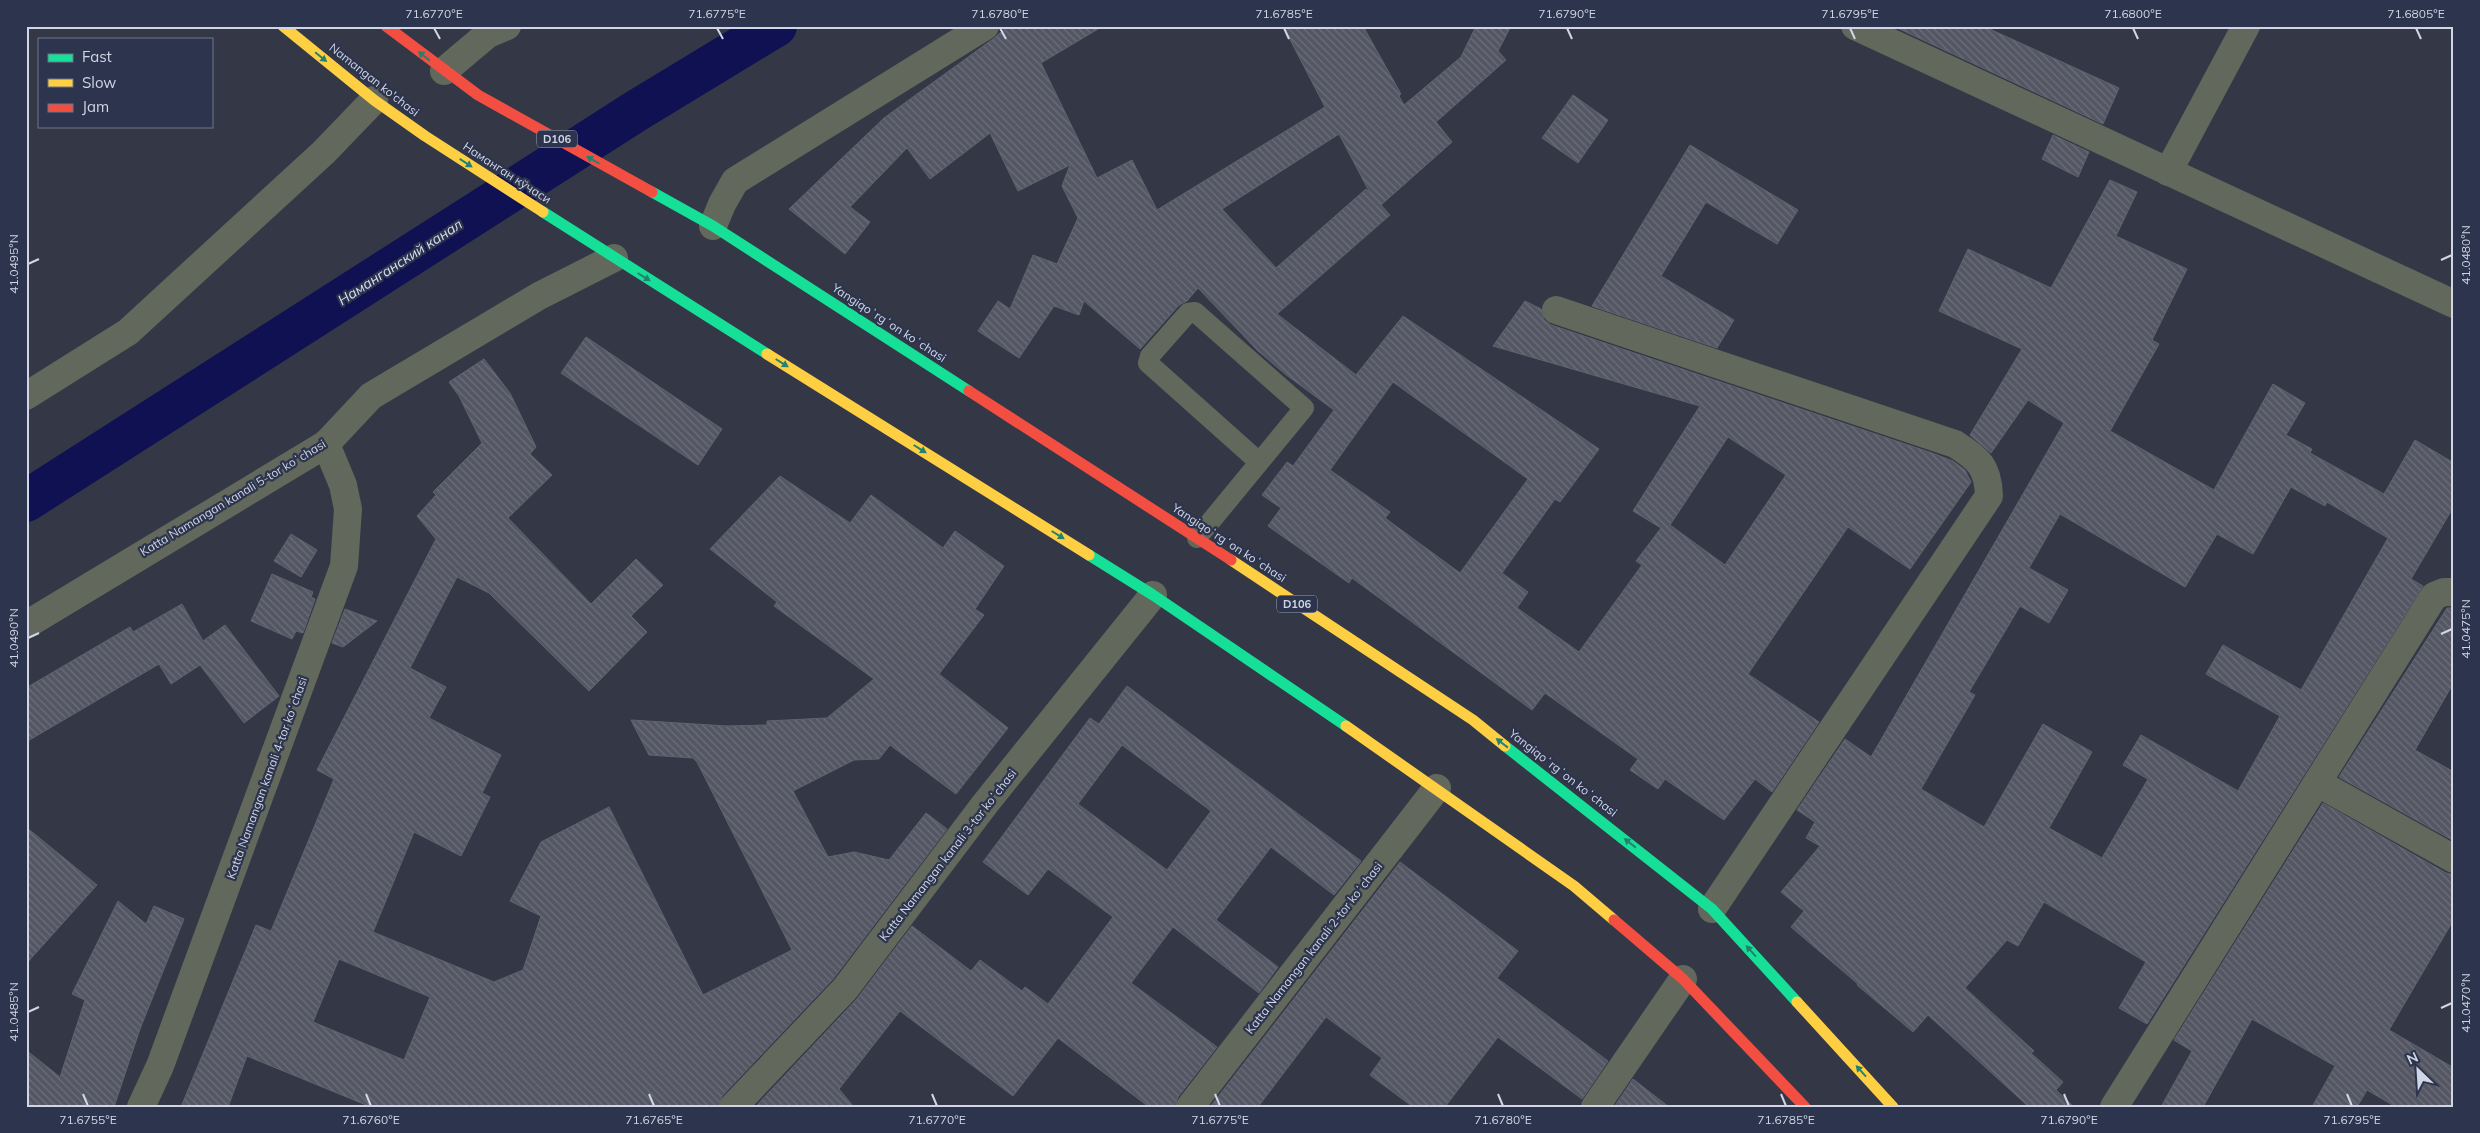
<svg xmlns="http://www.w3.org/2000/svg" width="2480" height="1133" font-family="Mulish,sans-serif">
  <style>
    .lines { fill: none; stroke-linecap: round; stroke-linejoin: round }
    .canal { stroke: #101152; stroke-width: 42 }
    .building { fill: url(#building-back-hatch); stroke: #5f636f; fill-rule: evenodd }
    .lane { stroke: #62685b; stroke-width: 20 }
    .street { stroke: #62685b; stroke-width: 28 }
    .fast { stroke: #16e098; stroke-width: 11 }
    .slow { stroke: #ffcf43; stroke-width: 11 }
    .jam { stroke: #f24e42; stroke-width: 11 }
    .oneway { fill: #23816f }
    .ticks { fill: none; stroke: #d0d6e5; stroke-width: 2 }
    .labels { text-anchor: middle; stroke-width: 4.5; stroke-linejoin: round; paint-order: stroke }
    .shield { fill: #2d344d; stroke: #9fa5b7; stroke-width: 1 }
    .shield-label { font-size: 11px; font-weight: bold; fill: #d0d6e5 }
    .street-label { font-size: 12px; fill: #d0d6e5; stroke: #2d344d }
    .water-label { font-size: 14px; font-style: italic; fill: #d8dff4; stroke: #2d344d }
    .neatline { fill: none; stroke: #d0d6e5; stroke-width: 2 }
    .ticks-label { font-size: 12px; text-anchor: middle; fill: #d0d6e5 }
  </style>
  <defs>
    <pattern id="building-back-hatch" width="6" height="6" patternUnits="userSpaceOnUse" patternTransform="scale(1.25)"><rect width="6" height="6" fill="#545763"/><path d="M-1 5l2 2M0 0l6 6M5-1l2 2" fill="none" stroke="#6c6e79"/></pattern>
  </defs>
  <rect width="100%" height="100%" fill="#343846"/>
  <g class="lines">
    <!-- canal -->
    <path class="canal" d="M26 501 636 111 776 26"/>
  </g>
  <!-- building -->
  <g class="building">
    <path d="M1008 26H1103L1041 63 1097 178 1132 160 1157 210 1325 107 1283 26H1363L1401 94 1399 96 1404 105 1461 57 1476 26H1511L1498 51 1506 60 1436 122 1452 142 1381 205 1390 215 1277 314 1356 375 1403 316 1599 449 1560 502 1555 499 1502 573 1528 592 1517 608 1579 652 1642 565 1636 561 1661 528 1633 511 1700 406 1493 346 1525 301 1541 309 1544 320 1551 325 1932 453 1953 461 1965 470 1971 482 1910 569 1848 527 1748 674 1819 722 1772 792 1755 779 1724 820 1665 779 1658 789 1630 770 1638 759 1545 693 1532 710 1352 578 1349 583 1268 526 1281 508 1262 495 1287 462 1293 466 1334 410 1285 374 1257 350 1198 288 1187 301 1179 305 1140 349 1084 301 1079 315 1054 306 1019 358 978 331 998 301 1010 309 1033 255 1057 264 1078 218 1062 186 1070 165 1018 191 990 133 930 179 907 148 850 207 870 222 845 254 789 209 884 118 993 39ZM1339 134 1370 193 1366 189 1276 268 1222 209ZM1393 382 1528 479 1460 573 1385 518 1390 512 1330 470ZM1728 437 1786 475 1725 565 1670 525Z"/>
    <path d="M1893 26H1983L2119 88 2103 124Z"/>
    <path d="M1573 95 1608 120 1578 163 1542 138Z"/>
    <path d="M2053 135 2089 152 2078 177 2042 159Z"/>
    <path d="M1690 145 1798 210 1777 244 1706 202 1661 276 1734 320 1717 348 1592 306Z"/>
    <path d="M2110 180 2137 192 2116 236 2187 269 2152 340 2159 344 2110 431 2214 490 2273 384 2305 403 2286 435 2312 449 2310 453 2384 494 2415 440 2454 463V506L2411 579 2423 586 2147 1024 2119 1008 2146 962 2044 902 2018 946 2007 940 1965 988 2034 1051 2031 1053 2063 1082 2056 1090 2074 1107H2029L1928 1015 1913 1032 1857 985 1858 984 1791 927 1804 911 1781 892 1820 846 1806 838 1815 822 1797 810 1845 739 1871 757 2064 423 2028 400 1991 453 1970 435 2022 349 1939 311 1968 249 2051 288ZM2291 487 2325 506 2327 502 2388 538 2301 690 2223 645 2206 674 2280 716 2238 791 2141 735 2123 765 2148 779 2102 858 2049 828 2092 752 2043 724 1984 827 1921 789 1975 695 1969 692 2020 606 2049 623 2068 590 2029 568 2060 514 2185 587 2217 534 2253 554Z"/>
    <path d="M586 337 722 429 698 465 561 373Z"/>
    <path d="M484 359 510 393 536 447 530 454 552 475 508 518 591 604 636 559 663 585 631 616 647 632 589 691 489 593 457 577 410 668 446 687 429 718 501 755 482 793 490 797 461 856 414 832 373 932 494 982 523 970 541 916 510 901 541 842 609 807 703 995 792 950 697 762 693 758 649 755 631 720 727 726 767 725V721L827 718 874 679 774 606 777 602 710 549 780 476 850 523 871 495 943 548 955 531 1004 566 975 609 984 615 939 674 1008 728 956 794 890 745 879 759 854 760 793 791 828 857 854 852 889 860 926 813 947 829 833 979 722 1096 718 1107H371L247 1056 228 1107H181L256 925 271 931 334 779 317 770 436 539 417 516 436 495 433 492 482 443 459 396 449 382ZM339 959 430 997 404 1060 313 1022Z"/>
    <path d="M291 534 317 550 301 577 274 561Z"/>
    <path d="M272 574 313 592 311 597 315 599 303 633 296 631 292 639 251 621Z"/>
    <path d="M182 604 203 641 225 625 279 696 244 723 200 665 171 684 159 664 26 742V688L130 627 133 632Z"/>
    <path d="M2447 608H2454V682L2415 750 2454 772V841L2339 777Z"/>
    <path d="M345 609 377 621 343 647 332 643Z"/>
    <path d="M1127 686 1361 861 1334 895 1271 847 1216 920 1278 967 1259 993 1173 927 1131 983 1217 1047 1178 1097 1175 1107H1149L1058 1038 1013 1096 900 1011 839 1089 854 1107H755L856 1000 912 926 971 971 980 960 1022 991 1025 987 1048 1004 1113 917 1048 869 1028 895 983 862 1090 718 1099 724ZM1122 745 1211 811 1167 870 1078 804Z"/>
    <path d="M2323 803 2446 873 2454 875V919L2389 1030 2454 1068V1107H2396L2367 1090 2357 1107H2312L2335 1066 2252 1019 2203 1107H2161L2192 1051 2174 1040Z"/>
    <path d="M26 827 97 885 26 964Z"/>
    <path d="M1400 862 1518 951 1497 978 1608 1061 1582 1099 1498 1037 1445 1107H1413L1370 1075 1382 1058 1326 1017 1258 1107H1210Z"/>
    <path d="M118 901 146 924 154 906 184 919 140 1029 114 1107H26V1050L60 1077 85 1000 72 994Z"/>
    <path d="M1633 1079 1669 1107H1614Z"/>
  </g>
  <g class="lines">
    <!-- lane -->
    <path class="lane" d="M1197 538 1304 408 1195 312 1188 313 1150 356 1148 363 1259 462"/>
    <!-- street -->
    <g class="street">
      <path d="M1855 26 2454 304"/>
      <path d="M444 71 488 34 507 26"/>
      <path d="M2168 172 2246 26"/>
      <path d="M713 226 722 204 735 181 985 26"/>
      <path d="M1556 310 1955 444C1979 459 1988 467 1989 496L1712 909"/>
      <path d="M26 396 128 332 324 152 374 100"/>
      <path d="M26 625 326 444 371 396 539 296 614 258"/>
      <path d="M2318 783 2454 859"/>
      <path d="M141 1107 160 1066 344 566 348 509 343 485 326 444"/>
      <path d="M733 1107 845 989 985 804 1153 595"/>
      <path d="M1190 1107 1437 788"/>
      <path d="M1595 1107 1683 979"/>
      <path d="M2114 1107 2434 596 2444 592H2454"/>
    </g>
    <!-- fast -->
    <g class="fast">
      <path d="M652 192 713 226 969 391"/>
      <path d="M543 212 767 354"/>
      <path d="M1089 555 1153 595 1346 726"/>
      <path d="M1505 746 1712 909 1797 1002"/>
    </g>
    <!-- slow -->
    <g class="slow">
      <path d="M283 26 374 100 425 136 543 212"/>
      <path d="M767 354 1089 555"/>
      <path d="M1231 560 1473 720 1505 746"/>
      <path d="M1346 726 1574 886 1614 920"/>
      <path d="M1797 1002 1893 1107"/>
    </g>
    <!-- jam -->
    <g class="jam">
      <path d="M386 26 478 95 652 192"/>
      <path d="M969 391 1231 560"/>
      <path d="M1614 920 1683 979 1805 1107"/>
    </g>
  </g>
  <!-- one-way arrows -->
  <defs><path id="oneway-solid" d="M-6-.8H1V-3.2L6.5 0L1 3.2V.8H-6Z" transform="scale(1.25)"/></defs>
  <g class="oneway">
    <use href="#oneway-solid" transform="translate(424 56) rotate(-142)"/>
    <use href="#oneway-solid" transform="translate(321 57) rotate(39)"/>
    <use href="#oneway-solid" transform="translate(593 160) rotate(-150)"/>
    <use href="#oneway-solid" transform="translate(466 163) rotate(33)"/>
    <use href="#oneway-solid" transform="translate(644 277) rotate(32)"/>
    <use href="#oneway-solid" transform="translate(782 363) rotate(32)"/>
    <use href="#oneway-solid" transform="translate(920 449) rotate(32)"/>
    <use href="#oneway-solid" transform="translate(1058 535) rotate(32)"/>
    <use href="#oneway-solid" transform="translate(1502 743) rotate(-142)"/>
    <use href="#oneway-solid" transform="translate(1630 843) rotate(-142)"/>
    <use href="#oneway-solid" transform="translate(1751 951) rotate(-132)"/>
    <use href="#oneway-solid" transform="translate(1861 1071) rotate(-132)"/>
  </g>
  <!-- ticks -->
  <path class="ticks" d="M434 28 440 39M717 28 723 39M1000 28 1006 39M1284 28 1289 39M1567 28 1572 39M1850 28 1855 39M2133 28 2138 39M2416 28 2421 39M2441 260 2452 255M28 264 39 259M2441 634 2452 629M28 638 39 633M2441 1008 2452 1003M28 1012 39 1007M83 1094 88 1106M366 1094 371 1106M649 1094 654 1106M932 1094 937 1106M1215 1094 1220 1106M1498 1094 1503 1106M1781 1094 1786 1106M2064 1094 2069 1106M2347 1094 2352 1106"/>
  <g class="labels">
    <!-- shield labels -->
    <g class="shield">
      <rect x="537" y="130.5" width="40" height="17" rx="4"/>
      <rect x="1277" y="595.5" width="40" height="17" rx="4"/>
    </g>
    <g class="shield-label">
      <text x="557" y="143">D106</text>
      <text x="1297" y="608">D106</text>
    </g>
    <!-- street labels -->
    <g class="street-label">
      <text transform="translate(374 80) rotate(38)" y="4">Namangan ko'chasi</text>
      <text transform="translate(507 173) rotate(33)" y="4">Наманган кўчаси</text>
      <text transform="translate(889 323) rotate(33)" y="4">Yangiqoʻrgʻon koʻchasi</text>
      <text transform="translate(233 498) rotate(-31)" y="4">Katta Namangan kanali 5-tor koʻchasi</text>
      <text transform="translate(1229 543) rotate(33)" y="4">Yangiqoʻrgʻon koʻchasi</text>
      <text transform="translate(1563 773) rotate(38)" y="4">Yangiqoʻrgʻon koʻchasi</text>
      <text transform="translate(267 778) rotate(-70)" y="4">Katta Namangan kanali 4-tor koʻchasi</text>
      <text transform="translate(948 855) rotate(-52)" y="4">Katta Namangan kanali 3-tor koʻchasi</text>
      <text transform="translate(1314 948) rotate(-52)" y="4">Katta Namangan kanali 2-tor koʻchasi</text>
    </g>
    <!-- water labels -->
    <g class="water-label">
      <text transform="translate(400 262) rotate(-33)" y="5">Наманганский канал</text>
    </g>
  </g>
  <!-- border -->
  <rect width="2480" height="1133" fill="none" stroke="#2d344d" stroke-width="55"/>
  <!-- legend -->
  <rect x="38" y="38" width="175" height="90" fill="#2d344d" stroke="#6e758a"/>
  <rect x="48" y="54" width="25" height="8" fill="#16e098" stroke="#6e758a"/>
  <text x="82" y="62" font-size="15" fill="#d0d6e5">Fast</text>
  <rect x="48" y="79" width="25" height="8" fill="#ffcf43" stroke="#6e758a"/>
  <text x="82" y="88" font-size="15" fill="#d0d6e5">Slow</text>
  <rect x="48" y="104" width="25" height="8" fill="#f24e42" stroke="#6e758a"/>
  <text x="82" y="112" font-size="15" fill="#d0d6e5">Jam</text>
  <!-- north arrow -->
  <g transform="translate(2418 1070) rotate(335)" stroke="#2d344d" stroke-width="4" paint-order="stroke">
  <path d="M0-4L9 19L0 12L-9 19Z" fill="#d0d6e5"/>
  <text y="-8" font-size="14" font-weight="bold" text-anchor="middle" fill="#d0d6e5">N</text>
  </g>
  <rect x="28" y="28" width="2424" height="1078" class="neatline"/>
  <g class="ticks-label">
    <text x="434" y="18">71.6770°E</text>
    <text x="717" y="18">71.6775°E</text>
    <text x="1000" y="18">71.6780°E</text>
    <text x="1284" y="18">71.6785°E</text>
    <text x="1567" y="18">71.6790°E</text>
    <text x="1850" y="18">71.6795°E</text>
    <text x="2133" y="18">71.6800°E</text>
    <text x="2416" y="18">71.6805°E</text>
    <text transform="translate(2466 255) rotate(-90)" y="4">41.0480°N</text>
    <text transform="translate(14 264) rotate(-90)" y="4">41.0495°N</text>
    <text transform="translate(2466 629) rotate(-90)" y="4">41.0475°N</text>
    <text transform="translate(14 638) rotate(-90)" y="4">41.0490°N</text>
    <text transform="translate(2466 1003) rotate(-90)" y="4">41.0470°N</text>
    <text transform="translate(14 1012) rotate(-90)" y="4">41.0485°N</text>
    <text x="88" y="1124">71.6755°E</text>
    <text x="371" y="1124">71.6760°E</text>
    <text x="654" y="1124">71.6765°E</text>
    <text x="937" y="1124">71.6770°E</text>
    <text x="1220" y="1124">71.6775°E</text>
    <text x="1503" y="1124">71.6780°E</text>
    <text x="1786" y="1124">71.6785°E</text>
    <text x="2069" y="1124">71.6790°E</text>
    <text x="2352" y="1124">71.6795°E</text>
  </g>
</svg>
